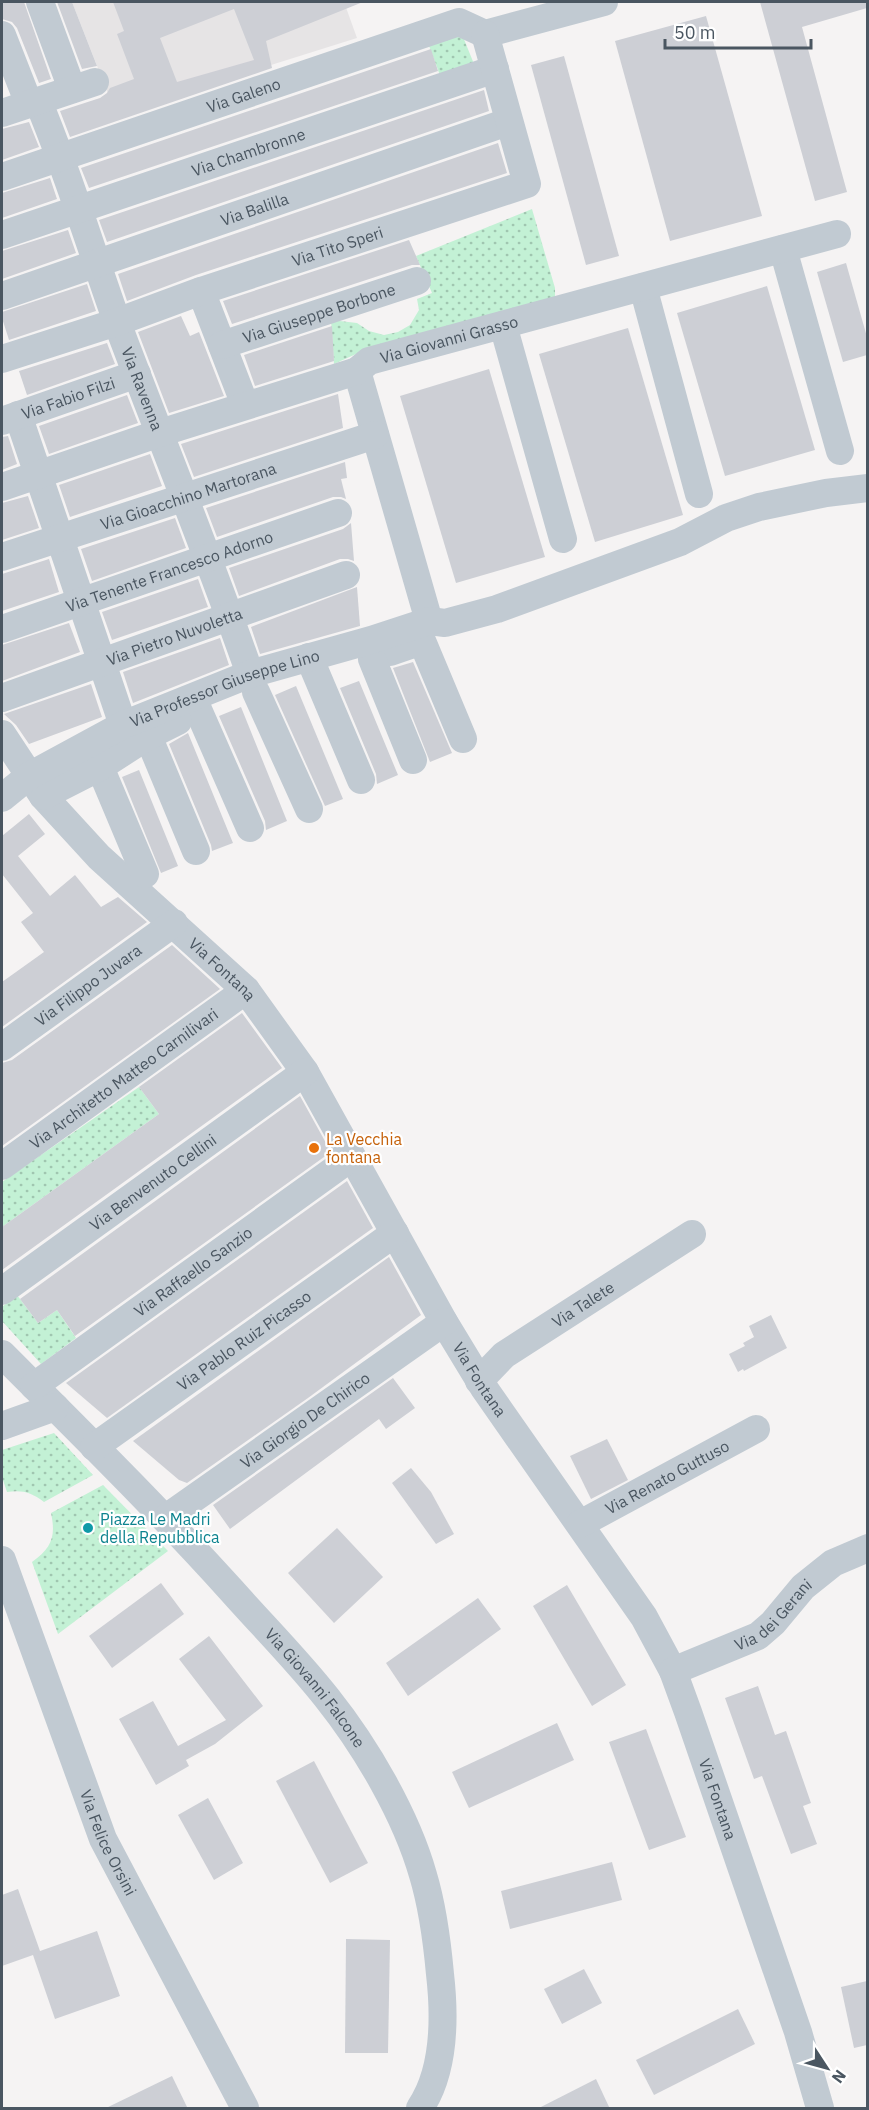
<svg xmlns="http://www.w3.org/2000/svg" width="869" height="2110" font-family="'IBM Plex Sans',sans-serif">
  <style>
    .education { fill: #e6e4e5 }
    .grass { fill: url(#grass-dots) }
    .building { fill: #cdcfd5; fill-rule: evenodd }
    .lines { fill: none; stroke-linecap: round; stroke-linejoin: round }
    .minor { stroke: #c1cad2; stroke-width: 28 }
    .food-dot { fill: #e8710a; stroke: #fff; stroke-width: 2 }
    .culture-dot { fill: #0f9aa8; stroke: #fff; stroke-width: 2 }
    .labels { text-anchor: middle; stroke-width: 4.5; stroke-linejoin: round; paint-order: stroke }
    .street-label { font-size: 16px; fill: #4a5661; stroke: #fff }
    .food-label { font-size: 16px; fill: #c56008; stroke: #fff; text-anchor: start }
    .culture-label { font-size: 16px; fill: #0d838f; stroke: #fff; text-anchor: start }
  </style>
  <defs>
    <pattern id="grass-dots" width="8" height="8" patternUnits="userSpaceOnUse" patternTransform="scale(1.5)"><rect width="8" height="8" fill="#c3f1d5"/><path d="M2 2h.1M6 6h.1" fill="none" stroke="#a0c6b0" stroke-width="1.8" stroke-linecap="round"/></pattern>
  </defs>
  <rect width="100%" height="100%" fill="#f5f3f3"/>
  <!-- education -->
  <path class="education" d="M72 2H344L357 38 271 65 114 109Z"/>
  <!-- grass -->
  <g class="grass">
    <path d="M461 32 474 64 441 78 428 43Z"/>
    <path d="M532 209 555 288V298L356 354 334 364 331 320 357 323 369 331 384 335 398 332 410 325 419 310 417 299 432 293 416 256Z"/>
    <path d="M139 1087 159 1114 2 1227V1182Z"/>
    <path d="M17 1295 38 1323 57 1310 76 1338 41 1364 2 1321V1307Z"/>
    <path d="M54 1433 93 1475 44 1502C31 1492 22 1490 7 1492L2 1477V1450Z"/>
    <path d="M103 1485 168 1551 58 1634 32 1562C52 1548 56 1536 51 1513Z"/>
  </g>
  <!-- building -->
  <g class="building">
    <path d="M2 2H24L51 79 39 83 17 28 12 22 2 19Z"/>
    <path d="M57 2H72L97 66 82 69Z"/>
    <path d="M113 2H363L266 41 272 68 70 137 60 111 100 98 107 93 110 88 134 79 117 34 124 31ZM234 9 254 60 177 82 160 38Z"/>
    <path d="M760 2H867V8L802 27 847 192 815 201Z"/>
    <path d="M706 16 762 216 670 241 615 41Z"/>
    <path d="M431 49 438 71 89 188 81 168Z"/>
    <path d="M564 56 619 256 586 265 531 65Z"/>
    <path d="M484 90 489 111 107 242 99 220Z"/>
    <path d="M29 122 39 147 2 160V129Z"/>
    <path d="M498 143 507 173 196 275 127 301 118 274Z"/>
    <path d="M50 178 57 199 2 218V193Z"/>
    <path d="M68 230 76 253 2 279V251Z"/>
    <path d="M409 240 420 265H412L232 324 223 301Z"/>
    <path d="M846 263 867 337V355L843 362 817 272Z"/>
    <path d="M87 284 96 311 9 340 2 318V312Z"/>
    <path d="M767 286 815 450 725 476 677 313Z"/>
    <path d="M181 316 190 336 199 332 224 396 169 413 138 332Z"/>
    <path d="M332 326 334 361 255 386 244 355Z"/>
    <path d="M628 328 683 515 595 542 539 354Z"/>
    <path d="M107 343 115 364 27 395 19 371Z"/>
    <path d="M489 369 545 557 456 583 400 396Z"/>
    <path d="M338 394 343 428 194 477 181 444Z"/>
    <path d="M127 395 138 423 49 454 39 426Z"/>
    <path d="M8 436 17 464 2 470V437Z"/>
    <path d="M150 454 162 486 70 517 59 485Z"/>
    <path d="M345 462 347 478 341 479 346 499 341 497H333L217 537 206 508Z"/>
    <path d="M28 496 39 528 2 540V503Z"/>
    <path d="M175 518 186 548 92 581 81 549Z"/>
    <path d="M351 523 354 561 348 559H340L239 596 229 568 343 529Z"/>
    <path d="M49 559 59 592 2 611V574Z"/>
    <path d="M198 579 208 607 112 640 102 612Z"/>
    <path d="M357 587 360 626 260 654 251 627Z"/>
    <path d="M69 623 80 652 2 681V645Z"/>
    <path d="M220 638 229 665 133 703 123 672Z"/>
    <path d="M413 662 452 753 430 762 393 668Z"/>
    <path d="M359 681 398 775 377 784 376 774 340 688Z"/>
    <path d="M91 684 102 717 29 744 16 725 4 714Z"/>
    <path d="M296 686 343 799 325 806 275 695Z"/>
    <path d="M241 707 287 821 266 830 265 821 219 716Z"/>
    <path d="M188 733 233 843 212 851 211 845 169 744Z"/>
    <path d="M139 770 178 866 161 873 122 777Z"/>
    <path d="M29 814 45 834 18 856 50 896 75 875 101 907 118 897 147 922 2 1027V982L44 952 21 922 33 913 2 874V836Z"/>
    <path d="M172 945 220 989 2 1146V1063L12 1060Z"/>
    <path d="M242 1013 282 1068 2 1270V1227L159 1114 139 1087Z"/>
    <path d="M300 1096 331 1152 75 1336 57 1310 38 1323 20 1299Z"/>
    <path d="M347 1181 373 1228 107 1418 66 1383Z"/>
    <path d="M389 1257 421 1315 308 1398 187 1483 179 1480 133 1441Z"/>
    <path d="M771 1315 787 1348 744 1371 743 1369 738 1372 729 1354 745 1346 743 1343 754 1337 749 1326Z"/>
    <path d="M393 1378 415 1408 386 1429 379 1419 230 1529 213 1505Z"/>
    <path d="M607 1439 628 1480 591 1499 570 1456Z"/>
    <path d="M411 1468 431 1492 454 1534 436 1544 392 1483Z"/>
    <path d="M337 1528 383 1577 334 1623 288 1573Z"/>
    <path d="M161 1583 184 1614 112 1668 89 1636Z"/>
    <path d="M567 1585 626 1685 592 1706 533 1606Z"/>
    <path d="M478 1598 501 1629 408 1696 386 1663Z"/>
    <path d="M209 1636 263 1706 215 1744 186 1760 189 1766 156 1785 119 1719 153 1701 178 1746 226 1720 179 1659Z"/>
    <path d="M758 1686 775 1735 786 1731 811 1803 803 1806 817 1844 791 1854 762 1776 754 1779 725 1698Z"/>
    <path d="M557 1723 574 1760 469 1808 452 1772Z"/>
    <path d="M646 1729 686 1837 649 1850 609 1742Z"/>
    <path d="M314 1761 368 1863 330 1883 276 1781Z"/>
    <path d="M208 1798 243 1863 214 1880 178 1815Z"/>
    <path d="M612 1862 622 1900 510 1929 501 1891Z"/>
    <path d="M18 1889 40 1951 97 1931 120 1996 55 2019 33 1955 2 1966V1895Z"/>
    <path d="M346 1939 390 1940 388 2053H345Z"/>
    <path d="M584 1969 602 2003 562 2024 544 1989Z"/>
    <path d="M867 1981V2045L854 2048 841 1987Z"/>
    <path d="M738 2009 755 2044 654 2095 636 2060Z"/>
    <path d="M172 2076 188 2109H104Z"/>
    <path d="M596 2079 610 2109H537Z"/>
  </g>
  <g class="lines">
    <!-- minor -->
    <g class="minor">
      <path d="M40 2 72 89"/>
      <path d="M485 34 604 2"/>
      <path d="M2 35 29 104"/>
      <path id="s1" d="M38 101C70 177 93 256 121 333 164 447 210 559 250 674"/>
      <path d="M2 113 95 82"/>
      <path id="s2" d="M2 177 459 22 485 34"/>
      <path id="s3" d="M2 235 495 69"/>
      <path d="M783 249 840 451"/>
      <path d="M643 287 699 494"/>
      <path d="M201 291 245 405"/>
      <path id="s4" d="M2 296 508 122"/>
      <path d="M503 325 563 539"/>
      <path id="s5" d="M222 345 417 281"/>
      <path id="s6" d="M2 359 117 322 201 291 527 184 485 34"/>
      <path d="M357 371 429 621"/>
      <path d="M18 415 123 725"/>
      <path id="s7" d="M2 421 137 374"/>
      <path id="s8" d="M2 487 160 433 357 371 369 361 837 234"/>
      <path id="s9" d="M2 557 375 435"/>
      <path id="s10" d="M2 629 338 513"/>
      <path d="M390 652 422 641 463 739"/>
      <path d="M309 657 361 780"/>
      <path d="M372 659 413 760"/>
      <path d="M256 692 309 809"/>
      <path id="s11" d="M2 698 346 575"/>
      <path d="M193 698 250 828"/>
      <path id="s12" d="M2 734 43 796 99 857 246 990 305 1072 444 1322 484 1388 644 1617 673 1671 688 1712 798 2032 820 2108"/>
      <path d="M148 736 196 851"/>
      <path d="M100 767 145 874"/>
      <path d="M43 796 100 767 148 736 178 721"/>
      <path id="s13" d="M2 798 29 776 123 725 250 674 371 640 429 621 445 623 497 609 680 542 726 518 759 507 826 493 868 488"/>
      <path id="s14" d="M2 1047 174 923"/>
      <path id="s15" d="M2 1166 246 990"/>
      <path id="s16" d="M2 1291 305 1072"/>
      <path id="s17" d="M2 1354C80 1432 158 1509 232 1591 264 1627 298 1661 327 1698 366 1747 406 1815 423 1875 433 1908 437 1941 440 1974 445 2018 445 2071 420 2108"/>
      <path id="s18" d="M479 1381 504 1355 692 1234"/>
      <path id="s19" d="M34 1386 352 1157"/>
      <path d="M2 1426 55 1407"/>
      <path id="s20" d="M94 1447 395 1233"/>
      <path id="s21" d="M166 1518 444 1322"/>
      <path id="s22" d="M580 1524 756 1429"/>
      <path id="s23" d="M2 1560 103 1839 245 2108"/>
      <path id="s24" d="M673 1671 758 1636 773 1623 803 1587 833 1563 868 1548"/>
    </g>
  </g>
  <!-- markers -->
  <circle class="food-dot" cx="314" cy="1148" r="6"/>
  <circle class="culture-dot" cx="88" cy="1528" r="6"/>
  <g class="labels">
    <!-- street labels -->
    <g class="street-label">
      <text dy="6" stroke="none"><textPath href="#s2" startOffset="255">Via Galeno</textPath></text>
      <text dy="6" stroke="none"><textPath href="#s3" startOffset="260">Via Chambronne</textPath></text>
      <text dy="6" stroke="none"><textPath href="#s4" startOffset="267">Via Balilla</textPath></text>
      <text dy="6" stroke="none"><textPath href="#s6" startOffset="354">Via Tito Speri</textPath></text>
      <text dy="6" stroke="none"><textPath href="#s5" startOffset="102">Via Giuseppe Borbone</textPath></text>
      <text dy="6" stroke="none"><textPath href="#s8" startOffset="472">Via Giovanni Grasso</textPath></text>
      <text dy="6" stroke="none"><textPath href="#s1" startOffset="306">Via Ravenna</textPath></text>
      <text dy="6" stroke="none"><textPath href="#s7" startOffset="70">Via Fabio Filzi</textPath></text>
      <text dy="6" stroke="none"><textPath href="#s9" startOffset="196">Via Gioacchino Martorana</textPath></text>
      <text dy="6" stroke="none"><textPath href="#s10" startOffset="177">Via Tenente Francesco Adorno</textPath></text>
      <text dy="6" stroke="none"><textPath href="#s11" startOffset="183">Via Pietro Nuvoletta</textPath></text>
      <text dy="6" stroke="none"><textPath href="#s13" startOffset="250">Via Professor Giuseppe Lino</textPath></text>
      <text dy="6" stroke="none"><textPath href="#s12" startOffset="324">Via Fontana</textPath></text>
      <text dy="6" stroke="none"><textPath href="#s14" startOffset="106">Via Filippo Juvara</textPath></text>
      <text dy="6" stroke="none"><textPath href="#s15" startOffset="150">Via Architetto Matteo Carnilivari</textPath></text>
      <text dy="6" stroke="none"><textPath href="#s16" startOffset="186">Via Benvenuto Cellini</textPath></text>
      <text dy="6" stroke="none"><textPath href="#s19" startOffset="196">Via Raffaello Sanzio</textPath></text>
      <text dy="6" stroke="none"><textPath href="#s18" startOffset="130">Via Talete</textPath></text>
      <text dy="6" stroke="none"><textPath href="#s20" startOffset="184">Via Pablo Ruiz Picasso</textPath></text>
      <text dy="6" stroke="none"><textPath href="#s12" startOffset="810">Via Fontana</textPath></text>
      <text dy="6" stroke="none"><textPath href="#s21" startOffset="170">Via Giorgio De Chirico</textPath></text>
      <text dy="6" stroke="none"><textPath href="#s22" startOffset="99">Via Renato Guttuso</textPath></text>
      <text dy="6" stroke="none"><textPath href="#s24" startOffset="117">Via dei Gerani</textPath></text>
      <text dy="6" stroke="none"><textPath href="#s17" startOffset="458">Via Giovanni Falcone</textPath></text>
      <text dy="6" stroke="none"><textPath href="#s12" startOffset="1296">Via Fontana</textPath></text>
      <text dy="6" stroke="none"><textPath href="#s23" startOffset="302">Via Felice Orsini</textPath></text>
    </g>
    <!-- food labels -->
    <g class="food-label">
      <text x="326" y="1145">La Vecchia<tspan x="326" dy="18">fontana</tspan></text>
    </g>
    <!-- culture labels -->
    <g class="culture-label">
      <text x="100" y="1525">Piazza Le Madri<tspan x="100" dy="18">della Repubblica</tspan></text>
    </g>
  </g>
  <!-- border -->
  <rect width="869" height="2110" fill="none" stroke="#4a5661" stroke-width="6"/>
  <!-- north arrow -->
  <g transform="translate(827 2068) rotate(126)" stroke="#ffffff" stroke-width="4.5" paint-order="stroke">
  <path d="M0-4.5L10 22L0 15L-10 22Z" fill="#4a5661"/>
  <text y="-9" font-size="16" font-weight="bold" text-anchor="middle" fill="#4a5661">N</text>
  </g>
  <!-- scale -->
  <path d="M665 39v9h146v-9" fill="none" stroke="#4a5661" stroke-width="3"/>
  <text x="674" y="39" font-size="18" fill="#4a5661" stroke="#ffffff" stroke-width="4.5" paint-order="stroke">50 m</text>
</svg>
